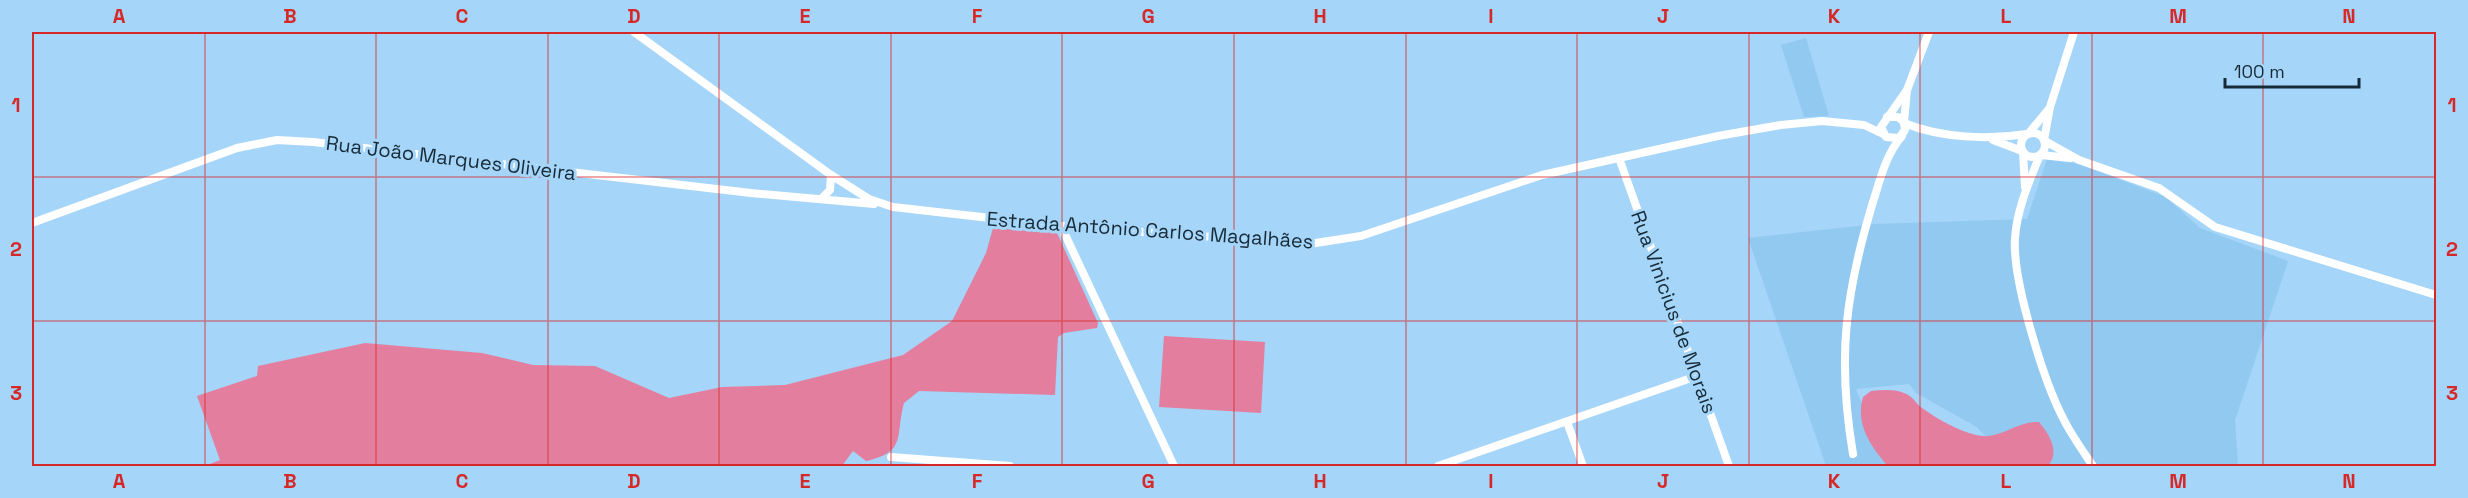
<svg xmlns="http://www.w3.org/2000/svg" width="2468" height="498" font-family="'Space Grotesk',sans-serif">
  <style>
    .built { fill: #92c9f0 }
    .green { fill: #e47e9e }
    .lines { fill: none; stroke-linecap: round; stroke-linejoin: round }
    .minor { stroke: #fff; stroke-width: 8 }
    .grid { fill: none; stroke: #d62828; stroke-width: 1.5; stroke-opacity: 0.55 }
    .labels { text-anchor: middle; stroke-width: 6; stroke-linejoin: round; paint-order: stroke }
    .street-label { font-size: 20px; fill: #172a37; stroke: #a5d5f8 }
    .neatline { fill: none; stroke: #d62828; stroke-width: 2 }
    .grid-label { font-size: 20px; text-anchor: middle; font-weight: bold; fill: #d62828 }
  </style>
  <rect width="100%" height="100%" fill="#a5d5f8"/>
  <!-- built -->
  <g class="built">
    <path d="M1806 38 1829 116 1804 117 1781 45Z"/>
    <path d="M2047 159 2078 164 2166 197 2200 228 2288 261 2235 420 2238 466H2012L1977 427 1916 393 1909 384 1856 389 1887 466H1826L1748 238 1876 224 2027 219Z"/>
  </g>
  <!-- green -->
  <g class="green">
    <path d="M993 228 1057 233 1098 323 1097 328 1064 333 1058 337 1055 395 919 391 904 403C895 437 907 452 866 461L853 451 842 466H205L220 460 197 396 257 376 258 366 365 343 482 353 533 365 595 366 669 398 722 387 785 385 903 355 952 321 986 253Z"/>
    <path d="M1164 336 1265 342 1261 413 1159 407Z"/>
    <path d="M1871 391C1882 390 1894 389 1904 393 1913 396 1915 403 1922 408 1936 418 1958 431 1976 435 2000 441 2016 421 2039 422 2050 435 2060 452 2048 466H1888C1871 447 1855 424 1863 397Z"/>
  </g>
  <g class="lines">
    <!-- minor -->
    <g class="minor">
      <path d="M634 32 831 175 869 199 893 207 1061 226 1309 244 1361 236 1542 175 1718 136 1781 125 1822 121 1864 125 1883 134"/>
      <path d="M1887 117H1898L1904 122 1905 130 1899 138 1886 137 1881 127 1907 90"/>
      <path d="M1904 122 1907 90 1929 32"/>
      <path d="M1904 123C1941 138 1988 140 2027 134"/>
      <circle cx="2033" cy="145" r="12"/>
      <path d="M2028 134 2048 110"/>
      <path d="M1993 140 2022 151"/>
      <path d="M2044 140 2050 107 2074 32"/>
      <path d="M2045 141 2079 160 2159 188 2215 227 2436 295"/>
      <path d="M2023 152 2025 187"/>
      <path d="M2040 155C2029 182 2017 209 2015 238 2012 280 2044 382 2064 420 2072 436 2083 451 2093 466"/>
      <path d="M2041 155 2070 158"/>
      <path d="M1619 158 1729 466"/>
      <path d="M821 199 830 190 831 175"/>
      <path d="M32 223 237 148 277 140 313 142 751 193 874 204"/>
      <path d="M1061 226 1174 466"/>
      <path d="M1567 422 1583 466"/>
      <path d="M1853 454C1837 359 1845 294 1873 202 1880 180 1886 154 1902 136"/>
      <path d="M891 457 1010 466"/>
      <path d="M1438 466 1697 376"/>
    </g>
  </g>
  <!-- grid -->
  <path class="grid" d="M205 32V466M376 32V466M548 32V466M719 32V466M891 32V466M1062 32V466M1234 32V466M1406 32V466M1577 32V466M1749 32V466M1920 32V466M2092 32V466M2263 32V466M32 177H2436M32 321H2436"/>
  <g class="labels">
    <!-- street labels -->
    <g class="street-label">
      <text transform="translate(451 158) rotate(7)" y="7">Rua João Marques Oliveira</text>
      <text transform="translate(1150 230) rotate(4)" y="7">Estrada Antônio Carlos Magalhães</text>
      <text transform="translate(1674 312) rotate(70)" y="7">Rua Vinicius de Morais</text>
    </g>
  </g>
  <!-- border -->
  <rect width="2468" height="498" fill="none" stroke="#a5d5f8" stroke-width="66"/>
  <!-- scale -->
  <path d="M2225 78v9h134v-9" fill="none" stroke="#172a37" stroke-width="3"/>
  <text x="2234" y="78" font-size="18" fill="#172a37" stroke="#a5d5f8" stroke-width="4.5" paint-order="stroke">100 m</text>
  <rect x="33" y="33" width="2402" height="432" class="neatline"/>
  <g class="grid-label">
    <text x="119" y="23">A</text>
    <text x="290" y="23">B</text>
    <text x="462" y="23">C</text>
    <text x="634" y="23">D</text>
    <text x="805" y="23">E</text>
    <text x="977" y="23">F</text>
    <text x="1148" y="23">G</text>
    <text x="1320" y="23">H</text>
    <text x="1491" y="23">I</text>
    <text x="1663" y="23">J</text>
    <text x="1834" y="23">K</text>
    <text x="2006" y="23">L</text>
    <text x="2178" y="23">M</text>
    <text x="2349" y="23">N</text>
    <text x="16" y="112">1</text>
    <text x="2452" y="112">1</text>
    <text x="16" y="256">2</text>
    <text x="2452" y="256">2</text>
    <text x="16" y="400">3</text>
    <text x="2452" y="400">3</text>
    <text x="119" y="488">A</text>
    <text x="290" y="488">B</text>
    <text x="462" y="488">C</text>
    <text x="634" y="488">D</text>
    <text x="805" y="488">E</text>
    <text x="977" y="488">F</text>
    <text x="1148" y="488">G</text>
    <text x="1320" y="488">H</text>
    <text x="1491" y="488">I</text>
    <text x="1663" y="488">J</text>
    <text x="1834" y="488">K</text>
    <text x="2006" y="488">L</text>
    <text x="2178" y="488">M</text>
    <text x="2349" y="488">N</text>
  </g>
</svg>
